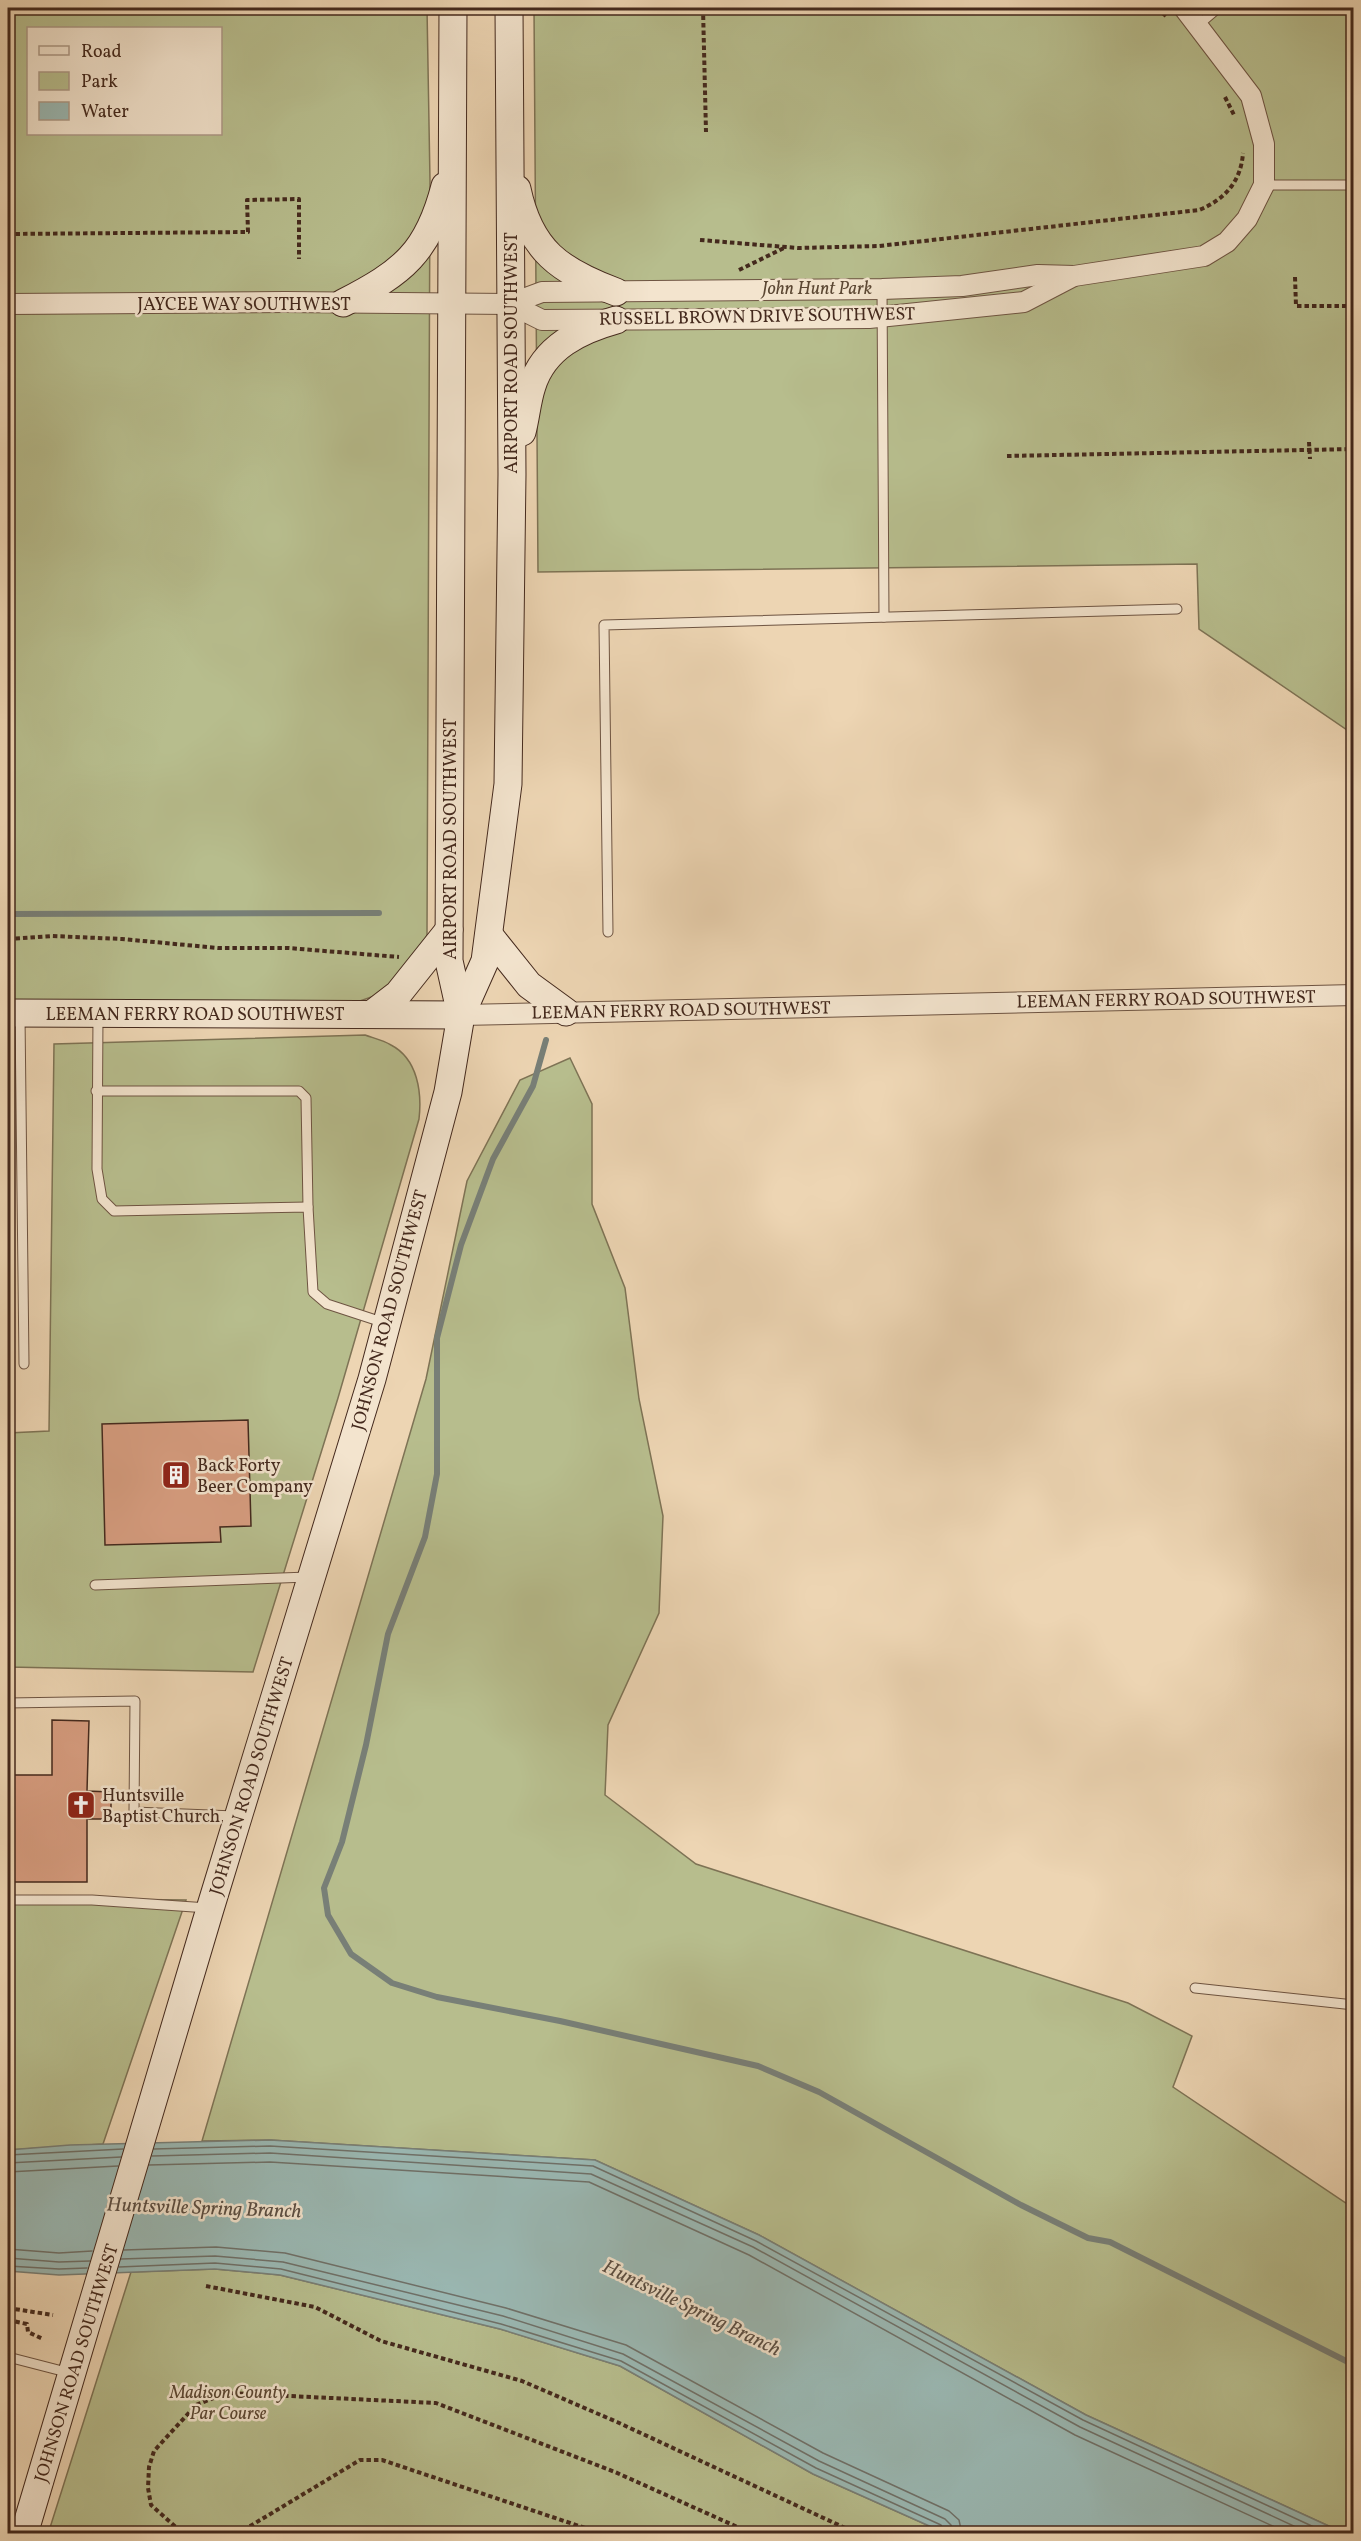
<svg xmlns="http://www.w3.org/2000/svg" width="1361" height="2541" font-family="Vollkorn,serif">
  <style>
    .green { fill: #b7bd8d; stroke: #7e7355; stroke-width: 1.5; fill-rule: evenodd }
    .water { fill: #9ab8b3; stroke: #787f77; stroke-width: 1.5 }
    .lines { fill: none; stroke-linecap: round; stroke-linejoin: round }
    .shore { stroke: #6f7068; stroke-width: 1.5 }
    .stream { stroke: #787f77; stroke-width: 6 }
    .building { fill: #d79d80; stroke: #44291d; stroke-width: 1.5 }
    .lane-casing { stroke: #6e5442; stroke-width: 11 }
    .street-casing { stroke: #6e5442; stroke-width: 22 }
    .secondary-casing { stroke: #44291d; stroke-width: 29 }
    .path { stroke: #44291d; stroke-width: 4; stroke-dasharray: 4.5 3; stroke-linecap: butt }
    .lane { stroke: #f3e4ce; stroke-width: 9 }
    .street { stroke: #f3e4ce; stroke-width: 20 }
    .secondary { stroke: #f3e4ce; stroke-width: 27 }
    .labels { text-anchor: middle; stroke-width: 5; stroke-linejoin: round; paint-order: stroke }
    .park-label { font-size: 18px; font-style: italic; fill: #5b4733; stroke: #f3e4ce }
    .street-label { font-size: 18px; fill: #44291d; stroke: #f3e4ce }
    .poi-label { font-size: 18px; fill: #44291d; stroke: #f3e4ce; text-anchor: start }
    .water-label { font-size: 20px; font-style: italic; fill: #5a4d42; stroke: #f3e4ce }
  </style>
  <rect width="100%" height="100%" fill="#edd5b3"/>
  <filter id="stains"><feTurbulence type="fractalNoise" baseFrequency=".00333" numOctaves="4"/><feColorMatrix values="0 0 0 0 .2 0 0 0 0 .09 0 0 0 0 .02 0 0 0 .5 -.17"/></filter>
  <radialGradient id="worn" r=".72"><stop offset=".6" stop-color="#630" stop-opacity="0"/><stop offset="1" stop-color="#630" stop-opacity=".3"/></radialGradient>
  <!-- green -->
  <g class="green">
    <path d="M8 8H427L430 181 427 935 417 959 377 995 360 1001 8 1009ZM28 28H220V134H28Z"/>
    <path d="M534 8H1353V734L1199 629 1197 564 538 572Z"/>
    <path d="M365 1035C373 1038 383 1040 391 1045 418 1059 422 1093 419 1119L338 1398 253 1672 8 1667V1433L49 1431 54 1044Z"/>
    <path d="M570 1058 592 1104V1204L625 1288 639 1399 663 1516 659 1613 608 1725 605 1795 696 1864 1128 2003 1192 2036 1173 2087 1353 2208V2533H1344L1086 2415 759 2235 595 2160 270 2140 202 2141 426 1379 467 1181 520 1080Z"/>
    <path d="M8 1186H10L12 1363H8Z"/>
    <path d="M8 1898 186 1900 103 2144 8 2150Z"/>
    <path d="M215 2269 280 2275 500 2329 620 2366 813 2474 945 2533 48 2534 131 2272Z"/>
  </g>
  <!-- water -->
  <path class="water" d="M270 2140 595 2160 759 2235 1086 2415 1344 2533H945L813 2474 620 2366 500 2329 280 2275 215 2269 59 2275 8 2271V2150L70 2145Z"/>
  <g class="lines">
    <!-- shore -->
    <g class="shore">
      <path d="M154 2149 270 2146 593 2166 756 2241 1083 2420 1329 2534"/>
      <path d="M8 2155 123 2149"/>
      <path d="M152 2156 270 2153 591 2174 753 2247 1080 2427 1311 2534"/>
      <path d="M8 2163 121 2157"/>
      <path d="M149 2165 270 2162 589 2182 749 2255 1075 2435 1290 2534"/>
      <path d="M8 2172 118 2166"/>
      <path d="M8 2249 59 2253 92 2251"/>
      <path d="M124 2250 216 2247 285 2253 506 2308 626 2345 823 2453 949 2511 959 2520 962 2534"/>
      <path d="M8 2258 59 2262 90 2261"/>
      <path d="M121 2259 215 2256 283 2262 503 2316 623 2354 819 2461 945 2519 951 2525 953 2534"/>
      <path d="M8 2266 59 2269 87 2268"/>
      <path d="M119 2267 215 2263 281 2269 501 2324 621 2361 816 2468 941 2525 945 2534"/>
    </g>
    <!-- stream -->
    <g class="stream">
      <path d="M8 914 379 913"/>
      <path d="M546 1040 533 1086 493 1159 461 1245 437 1338V1474L425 1537 388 1634 366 1745 342 1842 324 1888 328 1915 351 1954 392 1983 437 1997 560 2021 758 2066 819 2092 1021 2205 1088 2238 1110 2242 1354 2365"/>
    </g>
  </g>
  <!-- building -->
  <g class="building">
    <path d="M248 1420 251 1526 220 1527 221 1542 105 1545 102 1424Z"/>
    <path d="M52 1720 89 1721 87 1791 111 1792V1819H87V1882H8V1775H52Z"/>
  </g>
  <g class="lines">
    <!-- lane casing -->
    <g class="lane-casing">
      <g id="lane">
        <path d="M1198 25 1218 8"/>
        <path d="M1264 185H1354"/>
        <path d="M882 289 884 617"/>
        <path d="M608 932 604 625 1177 609"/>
        <path d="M20 1016 24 1364"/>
        <path d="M98 1016 97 1169 102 1199 114 1211 308 1207 313 1292 327 1304 385 1323"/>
        <path d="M96 1091H299L306 1098 308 1207"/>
        <path d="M95 1585 308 1577"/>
        <path d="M8 1703 135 1701 134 1812 235 1816"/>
        <path d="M8 1900H92L208 1908"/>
        <path d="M1195 1988 1354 2005"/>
        <path d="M8 2357 70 2373"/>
      </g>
    </g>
    <!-- street casing -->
    <g class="street-casing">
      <g id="street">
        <path d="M8 304 285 302 510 304 542 292 882 289 962 286 1038 275 1074 276 1204 256 1227 242 1247 219 1264 185V144L1251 96 1184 8"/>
        <path d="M510 304 542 320 869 318 1024 302 1072 277"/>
        <path d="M461 1015 1354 995"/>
      </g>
    </g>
    <!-- secondary casing -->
    <g class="secondary-casing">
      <g id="secondary">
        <path d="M453 8 449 961 461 1015"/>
        <path d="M517 189C530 251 560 271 616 292"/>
        <path d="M343 303C403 272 428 253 445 186"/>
        <path d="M522 432C526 417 527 401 532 386 544 347 580 330 616 320"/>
        <path d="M489 935 529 985 566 1012"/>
        <path d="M8 1013 461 1015"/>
        <path d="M372 1014 398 994 449 930"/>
        <path d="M24 2534 210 1909 372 1379 448 1092 461 1015 485 961 508 784 512 474 509 8"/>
      </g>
    </g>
    <!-- path -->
    <g class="path">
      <path d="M703 8 706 132"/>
      <path d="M1157 8 1166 16"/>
      <path d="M1225 97 1235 117"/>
      <path d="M8 234 248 232 247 200 299 199V259"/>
      <path d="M700 240 798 248 879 246 1199 210C1224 200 1241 182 1243 153"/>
      <path d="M739 270 786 247"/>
      <path d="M1295 277 1296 306H1354"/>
      <path d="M1309 442 1310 459"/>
      <path d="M1007 456 1354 449"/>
      <path d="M8 939 52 936 122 939 218 948H288L399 957"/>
      <path d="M206 2286 315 2307 381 2341 522 2381 617 2422 858 2534"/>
      <path d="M8 2308 53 2315"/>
      <path d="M8 2320 27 2324 28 2332 43 2339"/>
      <path d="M188 2534 178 2529 151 2505 148 2488 149 2467 154 2451 196 2405 226 2393 436 2403 615 2472 753 2534"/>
      <path d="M237 2534 360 2460H382L603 2534"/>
    </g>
    <!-- lane -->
    <use href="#lane" class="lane"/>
    <!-- street -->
    <use href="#street" class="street"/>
    <!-- secondary -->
    <use href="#secondary" class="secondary"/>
  </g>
  <!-- icons -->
  <defs>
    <g id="building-square" transform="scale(1.5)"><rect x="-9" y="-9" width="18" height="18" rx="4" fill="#8f2418" stroke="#f3e4ce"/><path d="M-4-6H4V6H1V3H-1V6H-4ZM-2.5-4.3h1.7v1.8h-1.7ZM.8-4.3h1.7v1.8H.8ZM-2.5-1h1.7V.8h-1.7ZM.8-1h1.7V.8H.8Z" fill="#fff"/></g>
    <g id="church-square" transform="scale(1.5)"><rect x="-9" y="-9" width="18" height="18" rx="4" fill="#8f2418" stroke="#f3e4ce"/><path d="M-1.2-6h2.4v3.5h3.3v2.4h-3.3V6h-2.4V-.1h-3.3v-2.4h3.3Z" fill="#fff"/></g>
  </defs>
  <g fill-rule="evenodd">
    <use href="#building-square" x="176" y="1475"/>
    <use href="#church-square" x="81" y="1805"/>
  </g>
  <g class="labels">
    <!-- park labels -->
    <g class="park-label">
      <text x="817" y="294">John Hunt Park</text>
      <text x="228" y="2398">Madison County<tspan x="228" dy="21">Par Course</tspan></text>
    </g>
    <!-- street labels -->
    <g class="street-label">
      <text x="244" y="310">JAYCEE WAY SOUTHWEST</text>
      <text transform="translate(757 316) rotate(-1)" y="6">RUSSELL BROWN DRIVE SOUTHWEST</text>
      <text transform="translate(511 353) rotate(-90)" y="6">AIRPORT ROAD SOUTHWEST</text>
      <text transform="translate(450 839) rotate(-90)" y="6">AIRPORT ROAD SOUTHWEST</text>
      <text transform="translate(1166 999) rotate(-1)" y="6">LEEMAN FERRY ROAD SOUTHWEST</text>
      <text transform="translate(681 1010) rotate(-1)" y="6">LEEMAN FERRY ROAD SOUTHWEST</text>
      <text x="195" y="1020">LEEMAN FERRY ROAD SOUTHWEST</text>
      <text transform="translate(389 1310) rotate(-75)" y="6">JOHNSON ROAD SOUTHWEST</text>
      <text transform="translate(251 1776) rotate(-73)" y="6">JOHNSON ROAD SOUTHWEST</text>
      <text transform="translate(76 2363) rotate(-73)" y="6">JOHNSON ROAD SOUTHWEST</text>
    </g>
    <!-- poi labels -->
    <g class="poi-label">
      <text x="197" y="1471">Back Forty<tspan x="197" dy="21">Beer Company</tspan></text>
      <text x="102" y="1801">Huntsville<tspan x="102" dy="21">Baptist Church</tspan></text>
    </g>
    <!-- water labels -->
    <g class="water-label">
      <text transform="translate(204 2207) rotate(2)" y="7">Huntsville Spring Branch</text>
      <text transform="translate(692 2307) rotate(26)" y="7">Huntsville Spring Branch</text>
    </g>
  </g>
  <!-- margin -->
  <rect width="1361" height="2541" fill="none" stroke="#edd5b3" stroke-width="30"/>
  <rect x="9" y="9" width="1343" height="2523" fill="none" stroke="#44291d" stroke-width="3"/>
  <rect x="15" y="15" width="1331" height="2511" fill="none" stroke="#44291d" stroke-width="1.5"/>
  <!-- legend -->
  <rect x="27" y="27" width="195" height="108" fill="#f3e4ce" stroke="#ad9987" stroke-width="1.5"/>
  <rect x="39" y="46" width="30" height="9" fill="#f3e4ce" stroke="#ad9987" stroke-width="1.5"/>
  <text x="81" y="57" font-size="18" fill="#44291d">Road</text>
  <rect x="39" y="72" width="30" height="18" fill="#b7bd8d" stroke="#ad9987" stroke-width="1.5"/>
  <text x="81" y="87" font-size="18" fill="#44291d">Park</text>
  <rect x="39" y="102" width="30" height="18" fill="#9ab8b3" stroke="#ad9987" stroke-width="1.5"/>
  <text x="81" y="117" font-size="18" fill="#44291d">Water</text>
  <rect width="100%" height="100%" filter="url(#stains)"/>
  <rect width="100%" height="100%" fill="url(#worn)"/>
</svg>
